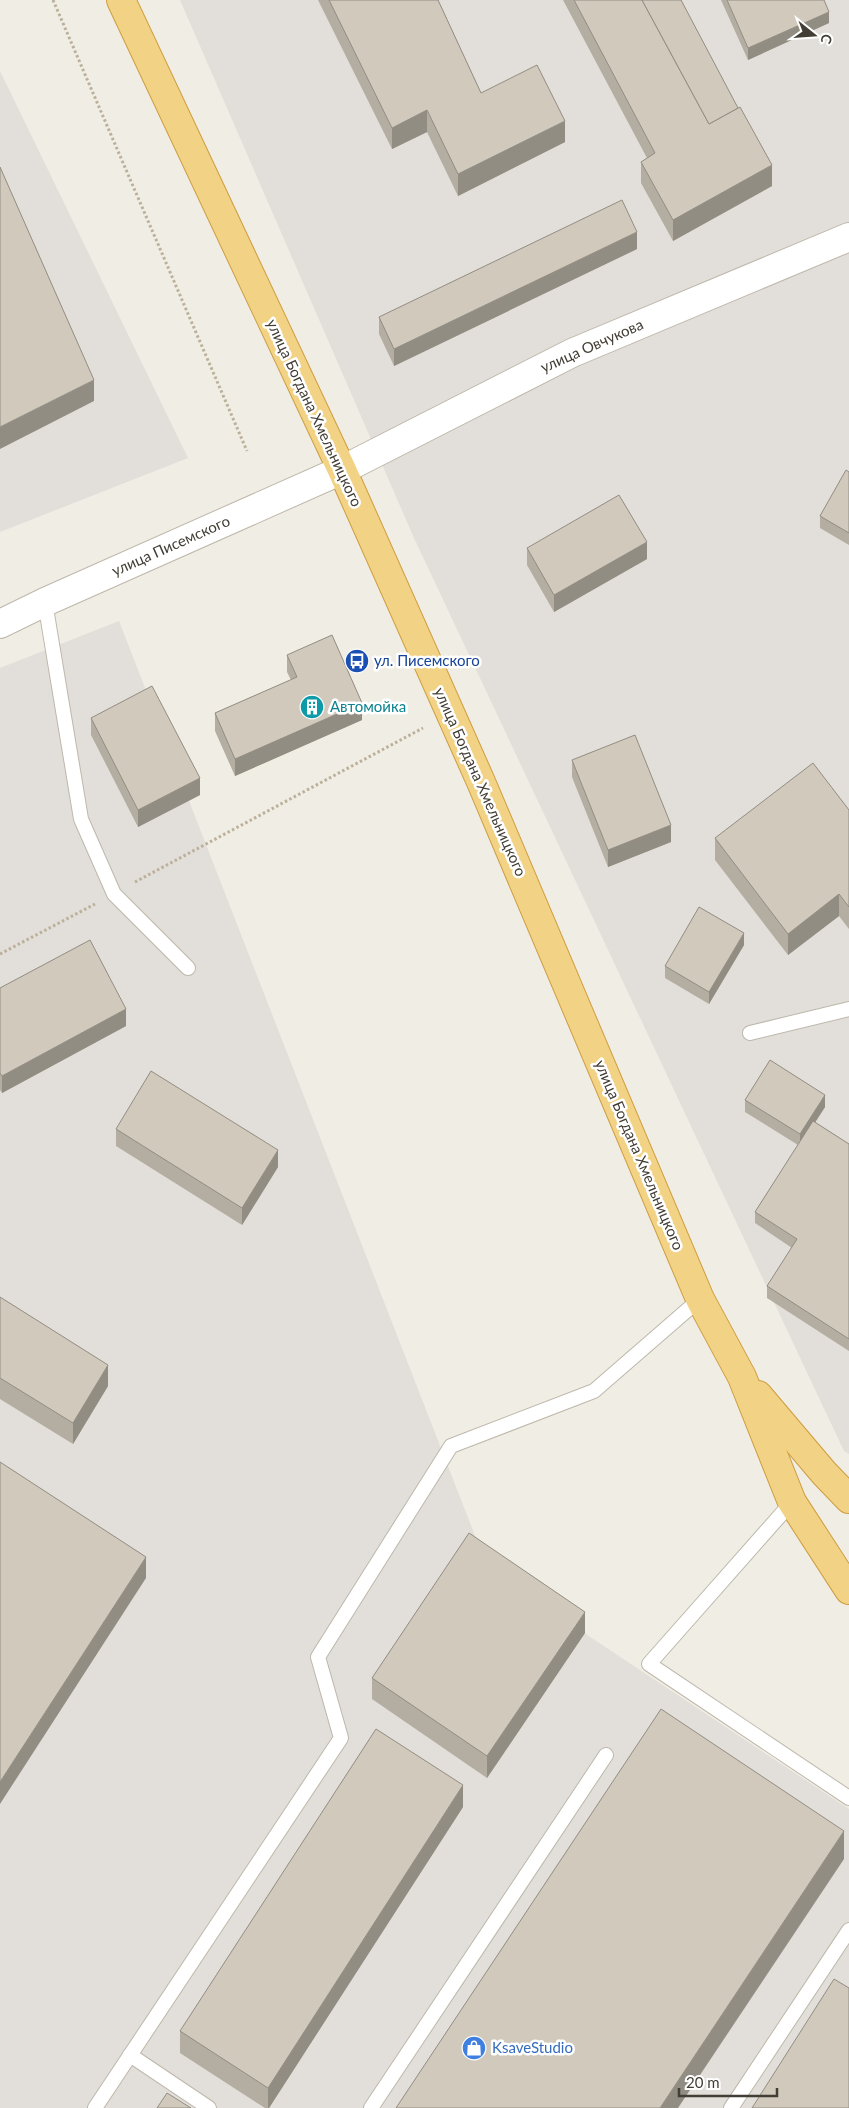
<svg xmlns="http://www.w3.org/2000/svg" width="849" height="2108" font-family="Lato,sans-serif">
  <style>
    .industrial { fill: #e2ded9 }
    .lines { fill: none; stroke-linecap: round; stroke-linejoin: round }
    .service-casing { stroke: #beb8ab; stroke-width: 16 }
    .minor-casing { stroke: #beb8ab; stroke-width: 30 }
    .tertiary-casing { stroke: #beb8ab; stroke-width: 30 }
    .trunk-casing { stroke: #ce9d41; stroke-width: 30 }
    .path { stroke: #bbb09a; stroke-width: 3; stroke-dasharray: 2.5 2.5; stroke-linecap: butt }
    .service { stroke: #fff; stroke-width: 14 }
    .minor { stroke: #fff; stroke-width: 28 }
    .tertiary { stroke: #fff; stroke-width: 28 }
    .trunk { stroke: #f2d284; stroke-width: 28 }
    .wall { fill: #b4ada1 }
    .shaded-wall { fill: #928d83 }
    .building { fill: #d1c9bb; stroke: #928d83 }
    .labels { text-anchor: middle; stroke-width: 5; stroke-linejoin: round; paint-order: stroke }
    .street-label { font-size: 15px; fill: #423d35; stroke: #fff }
    .transit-label { font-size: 15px; fill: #164399; stroke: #fff; text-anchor: start }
    .culture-label { font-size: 15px; fill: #0d838f; stroke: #fff; text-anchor: start }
    .shop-label { font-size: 15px; fill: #366cbe; stroke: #fff; text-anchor: start }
  </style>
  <rect width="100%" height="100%" fill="#f0ede4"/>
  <!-- industrial -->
  <g class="industrial">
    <path d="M180 0H849V1454L844 1451 414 538Z"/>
    <path d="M0 71 188 458 0 532Z"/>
    <path d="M119 621 488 1569 849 1809V2108H0V668Z"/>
  </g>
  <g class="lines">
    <!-- service casing -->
    <g class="service-casing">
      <g id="service">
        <path d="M45 602 81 819 114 894 188 968"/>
        <path d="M750 1033 849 1009"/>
        <path d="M792 1502 649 1664 849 1798"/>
        <path d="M130 2055 209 2108"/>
        <path d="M95 2108 341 1738 318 1657 451 1446 594 1391 700 1299"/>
        <path d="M371 2108 606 1755"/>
        <path d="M731 2108 849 1930"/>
      </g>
    </g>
    <!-- minor casing -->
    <g class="minor-casing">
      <path id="minor" d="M342 470 572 353 849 237"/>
    </g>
    <!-- tertiary casing -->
    <g class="tertiary-casing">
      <path id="tertiary" d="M0 624 45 602 342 470"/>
    </g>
    <!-- trunk casing -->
    <g class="trunk-casing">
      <g id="trunk">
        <path d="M121 0 342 470 481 782 700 1299 742 1377 792 1502 849 1590"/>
        <path d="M758 1395 824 1473 849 1499"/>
      </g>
    </g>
    <!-- path -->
    <g class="path">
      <path d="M53 0 247 451"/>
      <path d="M135 882 423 728"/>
      <path d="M0 954 95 904"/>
    </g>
    <!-- service -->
    <use href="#service" class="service"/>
    <!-- minor -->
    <use href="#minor" class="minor"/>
    <!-- tertiary -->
    <use href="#tertiary" class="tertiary"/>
    <!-- trunk -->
    <use href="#trunk" class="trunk"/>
  </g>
  <!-- wall -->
  <g class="wall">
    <path d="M318 0H438L481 93 565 142 458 196 427 132 392 149Z"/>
    <path d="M563 0H681L772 186 673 241 641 183V162L647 158Z"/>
    <path d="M721 0H824L829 23 748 60Z"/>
    <path d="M637 249 394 366 379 334V317Z"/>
    <path d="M849 472V545L820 528V516Z"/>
    <path d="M527 548 647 559 554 612 527 565Z"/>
    <path d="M287 655 362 720 235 776 215 731V713L291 680 287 672Z"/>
    <path d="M91 718 200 795 138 827 91 735Z"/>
    <path d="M572 760 671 842 608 867 572 777Z"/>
    <path d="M849 810V929L839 916 788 955 715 860V838Z"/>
    <path d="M744 945 709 1004 665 978V966Z"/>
    <path d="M0 988 126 1026 2 1093 0 1090Z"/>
    <path d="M745 1100 825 1107 815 1122 849 1144V1351L767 1298V1286L792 1248 755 1223V1212L798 1145 745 1112Z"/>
    <path d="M116 1129 278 1167 242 1225 116 1146Z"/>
    <path d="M0 1297 108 1386 73 1444 0 1399Z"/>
    <path d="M585 1633 487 1778 372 1699V1678Z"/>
    <path d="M463 1807 269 2108H265L180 2053V2031Z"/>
  </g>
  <!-- shaded-wall -->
  <g class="shaded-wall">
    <path d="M829 12V23L748 60V48Z"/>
    <path d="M427 110V132L392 149V128Z"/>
    <path d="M565 121V142L458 196V174Z"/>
    <path d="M772 165V186L673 241V220Z"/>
    <path d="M637 232V249L394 366V349Z"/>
    <path d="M94 380V401L0 449V427Z"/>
    <path d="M647 542V559L554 612V595Z"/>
    <path d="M362 703V720L235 776V759Z"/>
    <path d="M200 778V795L138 827V810Z"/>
    <path d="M671 825V842L608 867V850Z"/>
    <path d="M839 894V916L788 955V934Z"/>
    <path d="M744 933V945L709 1004V992Z"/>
    <path d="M126 1009V1026L2 1093V1076Z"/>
    <path d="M825 1095V1107L800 1146V1134Z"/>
    <path d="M278 1150V1167L242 1225V1208Z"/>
    <path d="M108 1365V1386L73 1444V1423Z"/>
    <path d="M146 1557V1578L0 1804V1782Z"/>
    <path d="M585 1612V1633L487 1778V1756Z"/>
    <path d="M463 1785V1807L269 2108H268V2088Z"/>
    <path d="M844 1831V1859L678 2108H660Z"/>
  </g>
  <!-- building -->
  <g class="building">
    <path d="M329 0H438L481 93 537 65 565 121 458 174 427 110 392 128Z"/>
    <path d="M574 0H642L709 124 740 107 772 165 673 220 641 162 655 153Z"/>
    <path d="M642 0H681L738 108 709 124Z"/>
    <path d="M727 0H824L829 12 748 48Z"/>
    <path d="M0 167 94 380 0 427Z"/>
    <path d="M622 200 637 232 394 349 379 317Z"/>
    <path d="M846 470 849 472V533L820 516Z"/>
    <path d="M619 495 647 542 554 595 527 548Z"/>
    <path d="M332 635 362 703 235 759 215 713 297 677 287 655Z"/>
    <path d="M152 686 200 778 138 810 91 718Z"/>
    <path d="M635 735 671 825 608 850 572 760Z"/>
    <path d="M813 763 849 810V907L839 894 788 934 715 838Z"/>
    <path d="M699 907 744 933 709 992 665 966Z"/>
    <path d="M90 940 126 1009 2 1076 0 1073V988Z"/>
    <path d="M770 1060 825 1095 800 1134 745 1100Z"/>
    <path d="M151 1071 278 1150 242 1208 116 1129Z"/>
    <path d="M813 1121 849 1144V1339L767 1286 797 1239 755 1212Z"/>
    <path d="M0 1297 108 1365 73 1423 0 1378Z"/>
    <path d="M0 1462 146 1557 0 1782Z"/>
    <path d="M469 1533 585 1612 487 1756 372 1678Z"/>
    <path d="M661 1709 844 1831 660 2108H396Z"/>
    <path d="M376 1729 463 1785 268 2088 180 2031Z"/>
    <path d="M834 1979 849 1988V2108H752Z"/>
    <path d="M167 2093 191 2108H157Z"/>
  </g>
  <!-- icons -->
  <defs>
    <g id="bus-disc" transform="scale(1.25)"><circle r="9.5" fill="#1a4fb4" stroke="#fff"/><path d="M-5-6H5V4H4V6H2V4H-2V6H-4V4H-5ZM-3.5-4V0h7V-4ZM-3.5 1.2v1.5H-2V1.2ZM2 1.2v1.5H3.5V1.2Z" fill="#fff"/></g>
    <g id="building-disc" transform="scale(1.25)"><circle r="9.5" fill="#0f9aa8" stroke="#fff"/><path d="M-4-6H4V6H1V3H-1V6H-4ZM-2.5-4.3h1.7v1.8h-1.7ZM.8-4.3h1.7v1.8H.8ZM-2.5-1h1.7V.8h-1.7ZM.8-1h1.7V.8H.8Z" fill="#fff"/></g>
    <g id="shop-disc" transform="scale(1.25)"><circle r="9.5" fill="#3f7fe0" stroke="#fff"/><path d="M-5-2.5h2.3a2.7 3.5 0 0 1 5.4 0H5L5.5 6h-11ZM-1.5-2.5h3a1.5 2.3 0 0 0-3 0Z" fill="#fff"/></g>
  </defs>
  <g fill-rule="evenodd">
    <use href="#bus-disc" x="357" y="661"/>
    <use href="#building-disc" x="312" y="707"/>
    <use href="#shop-disc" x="474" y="2048"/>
  </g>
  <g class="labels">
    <!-- street labels -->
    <g class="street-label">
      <text transform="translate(592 346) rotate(-24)" y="5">улица Овчукова</text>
      <text transform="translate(314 413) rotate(65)" y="5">улица Богдана Хмельницкого</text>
      <text transform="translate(171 546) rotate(-24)" y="5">улица Писемского</text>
      <text transform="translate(480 782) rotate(66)" y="5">улица Богдана Хмельницкого</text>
      <text transform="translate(639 1155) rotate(67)" y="5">улица Богдана Хмельницкого</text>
    </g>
    <!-- transit labels -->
    <g class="transit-label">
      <text x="374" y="666">ул. Писемского</text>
    </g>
    <!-- culture labels -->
    <g class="culture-label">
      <text x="330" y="712">Автомойка</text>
    </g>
    <!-- shop labels -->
    <g class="shop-label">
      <text x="492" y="2053">KsaveStudio</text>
    </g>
  </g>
  <!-- north arrow -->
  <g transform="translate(814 35) rotate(107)" stroke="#ffffff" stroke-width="4" paint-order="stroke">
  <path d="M0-4L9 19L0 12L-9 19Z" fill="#423d35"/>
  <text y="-8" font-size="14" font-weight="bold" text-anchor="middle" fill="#423d35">С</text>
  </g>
  <!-- scale -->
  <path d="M679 2088v8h98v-8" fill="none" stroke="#423d35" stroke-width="2.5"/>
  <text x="686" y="2088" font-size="15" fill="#423d35" stroke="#ffffff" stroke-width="4" paint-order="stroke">20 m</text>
</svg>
